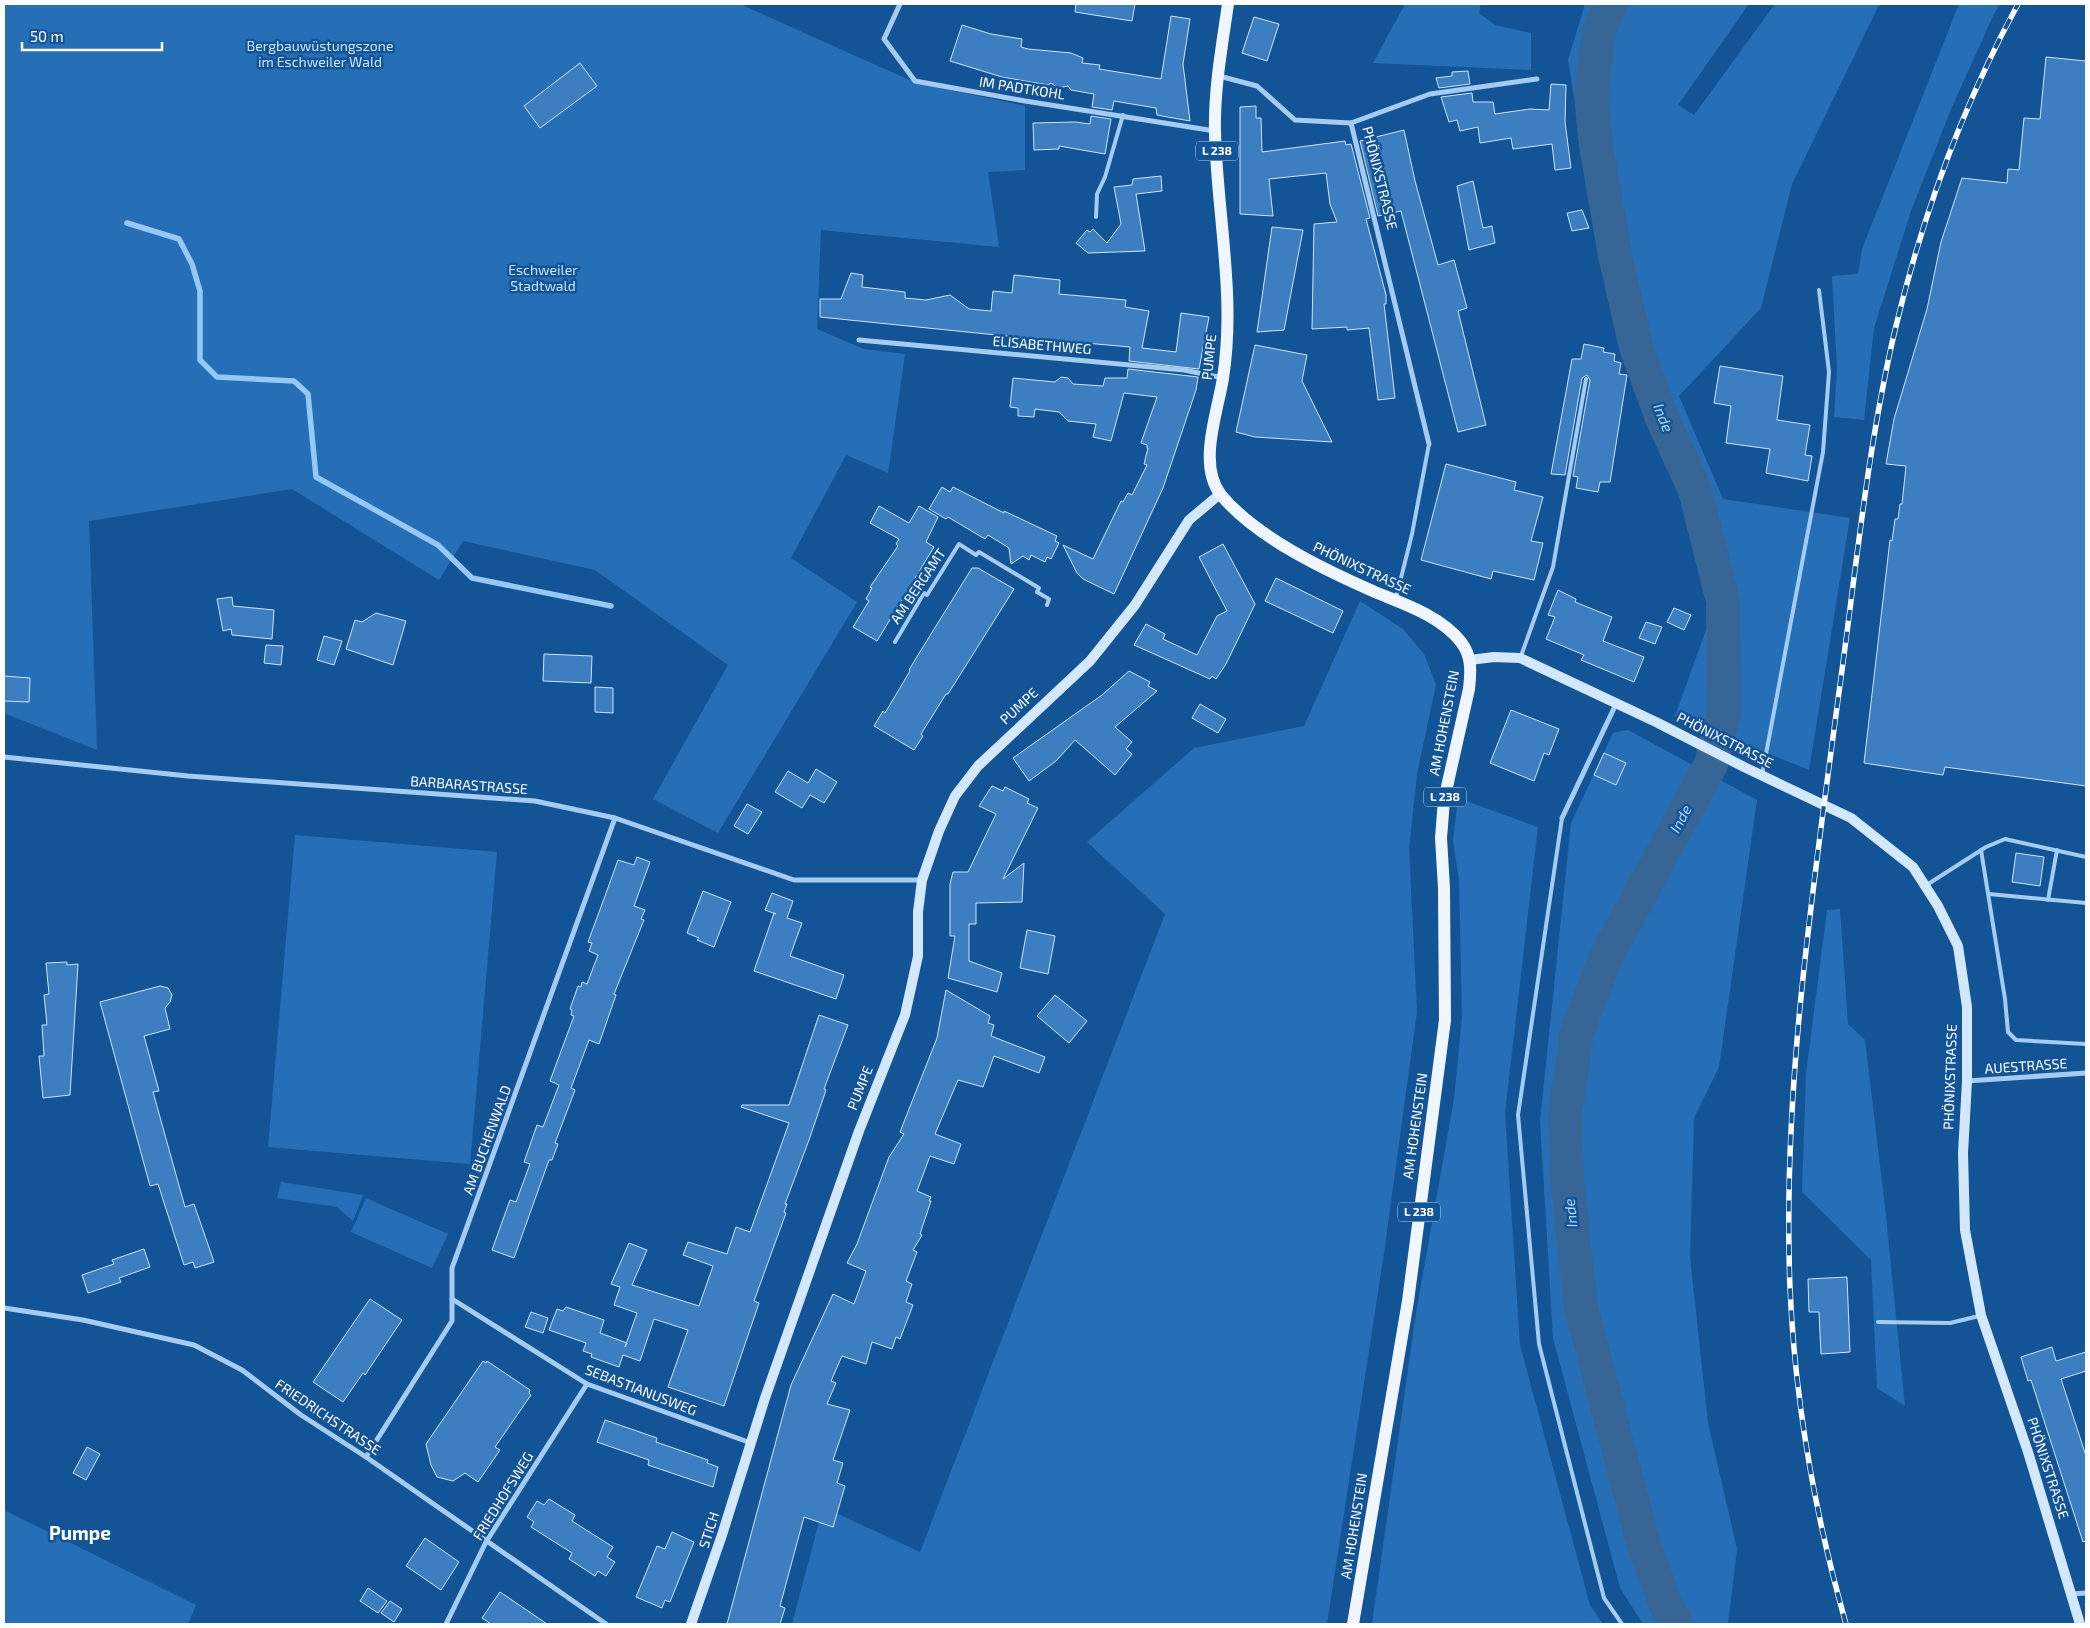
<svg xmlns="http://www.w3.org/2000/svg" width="2090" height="1628" font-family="'Exo 2',sans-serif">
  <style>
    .green { fill: #266fb6 }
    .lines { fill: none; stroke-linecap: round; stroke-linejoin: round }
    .stream { stroke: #96c8f6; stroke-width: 5.5 }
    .river { stroke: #376696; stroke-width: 34 }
    .building { fill: #3c7ebf; stroke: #cce5fd }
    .lane { stroke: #a4ccf3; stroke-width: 4 }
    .street { stroke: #a4ccf3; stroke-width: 5 }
    .secondary { stroke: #d3e7fd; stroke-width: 10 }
    .primary { stroke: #f0f6ff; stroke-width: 12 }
    .rail-casing { stroke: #fff; stroke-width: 5.5 }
    .rail { stroke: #135497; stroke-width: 4; stroke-dasharray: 11; stroke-linecap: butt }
    .labels { text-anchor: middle; stroke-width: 5; stroke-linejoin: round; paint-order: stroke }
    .shield { fill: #135497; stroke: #b8cce0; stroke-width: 1 }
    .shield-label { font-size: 12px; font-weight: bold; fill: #fff }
    .park-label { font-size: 14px; fill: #cce5fd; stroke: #135497 }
    .street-label { font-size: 14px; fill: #fff; stroke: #135497 }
    .water-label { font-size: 15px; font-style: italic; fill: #b0d6f9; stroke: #135497 }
    .district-label { font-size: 19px; font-weight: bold; fill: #fff; stroke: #135497 }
  </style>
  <rect width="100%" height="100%" fill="#135497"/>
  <!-- green -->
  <g class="green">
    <path d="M4 4H740L916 83 1025 106V170L988 172 999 247 821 230 817 329 864 349 905 354 888 473 846 455 791 558 857 602 718 833 653 799 728 665 595 570 463 541 439 580 292 489 89 521 97 750 4 713Z"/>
    <path d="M1405 4H1481L1479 13 1495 25 1531 33V70L1373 63Z"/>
    <path d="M1585 4H1749L1678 105 1694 115 1775 4H1881L1878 7 1792 184 1761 308 1679 396 1723 499 1850 518 1809 770 1675 716 1716 602 1687 497 1653 420 1626 350 1601 258 1568 60Z"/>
    <path d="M1959 4H2000L1994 14 1951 109 1911 211 1874 328 1864 420 1834 417 1837 368 1832 276 1858 274 1862 249Z"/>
    <path d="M1360 601 1403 629 1424 654 1436 684 1417 774 1409 849 1417 1012 1384 1253 1327 1624H792L823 1507 920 1552 1165 914 1087 842 1194 748 1304 726Z"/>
    <path d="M1628 730 1757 800 1719 1067 1694 1118 1690 1257 1708 1423 1737 1549 1728 1624H1643L1620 1588 1553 1338 1540 1121 1571 823 1613 733Z"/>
    <path d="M1458 798 1538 827 1505 1113 1520 1345 1590 1605 1603 1624H1372L1416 1313 1454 1099 1462 1017 1459 881 1453 841Z"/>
    <path d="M295 835 497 852 470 1164 268 1147Z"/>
    <path d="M1840 909 1848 1024 1865 1040 1885 1207 1905 1406 1877 1388 1871 1260 1802 1192 1806 1074 1827 910Z"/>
    <path d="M281 1182 363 1195 353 1221 337 1207 277 1198Z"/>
    <path d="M366 1198 448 1234 432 1268 351 1232Z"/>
    <path d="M4 1510 196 1605 188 1624H4Z"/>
  </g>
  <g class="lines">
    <!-- stream -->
    <path class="stream" d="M127 223 179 239 192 264 200 291V360L217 377 294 381 308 394 316 477 438 545 472 578 611 606"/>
    <!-- river -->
    <path class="river" d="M1611 4 1599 31 1591 96 1596 145 1615 255 1636 347 1662 418 1695 490 1723 601 1724 713 1711 764 1607 955 1577 1032 1565 1115 1567 1178 1581 1307 1643 1542 1666 1605 1677 1624"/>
  </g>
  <!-- building -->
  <g class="building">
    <path d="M1076 4H1135L1132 21 1075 12Z"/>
    <path d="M1171 16 1190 19 1183 64 1190 121 1157 115 1156 108 1114 101 1112 110 1092 107 1094 94 1071 90 1068 86 1058 88 1051 83 1048 85 1002 77 950 61 962 25 991 34 1022 39 1021 47 1028 49 1071 53 1083 58 1082 63 1100 65 1099 69 1161 79Z"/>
    <path d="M1254 17 1279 24 1267 61 1242 53Z"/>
    <path d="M2046 57 2086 61V786L1945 767 1943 775 1864 763 1890 540 1892 541 1895 519H1898L1900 504H1902L1906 466 1886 464 1894 419 1927 309 1941 242 1962 178 2007 183 2008 169 2019 170 2024 118 2040 119Z"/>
    <path d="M580 63 597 86 540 128 524 106Z"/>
    <path d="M1468 71 1470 84 1439 88 1436 78 1452 76V72Z"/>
    <path d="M1551 84 1566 85 1565 122 1571 168 1555 170 1552 144 1513 149 1511 138 1480 143 1478 127 1460 131 1457 120 1449 122 1441 97 1472 93 1473 102H1493L1495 114 1530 109 1549 110Z"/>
    <path d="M1256 106V118H1261L1262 152 1345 141 1346 145 1351 144 1370 218 1366 219 1386 295V304H1384L1395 398 1378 400 1369 328 1347 330V327L1312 329 1314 224 1337 222 1330 204 1326 173 1269 179 1273 216 1240 214V107Z"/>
    <path d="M1091 116 1111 119 1105 154 1059 146V149L1034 150 1033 123 1075 122 1090 124Z"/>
    <path d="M1404 130 1415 181 1438 265 1454 260 1467 308 1458 311 1486 425 1458 432 1401 211 1378 216 1360 141Z"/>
    <path d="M1161 176 1162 191 1136 194 1145 251 1088 253 1076 243 1087 230 1090 232 1093 229 1107 243 1121 224 1114 187 1132 185 1133 179Z"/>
    <path d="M1473 181 1483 228 1492 226 1495 243 1469 250 1457 186Z"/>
    <path d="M1582 210 1589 228 1572 231 1567 213Z"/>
    <path d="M1272 227 1303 230 1284 330 1257 332Z"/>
    <path d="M851 273 863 275 862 287 905 292V298L926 300 950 295 969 309 991 311 993 291 1012 293 1014 275 1060 280 1059 294 1126 300 1125 307 1149 311 1142 348 1176 352 1181 313 1209 317 1199 369 1129 361 1130 347 1063 341 1061 352 1044 350 1045 340 820 317V299H841Z"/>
    <path d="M1584 344 1604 348 1603 352 1615 354 1614 361 1621 363 1619 374 1627 375 1610 482H1600L1598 492 1576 488 1578 477 1573 476 1590 380 1587 375 1582 378 1565 475 1551 474 1572 359H1581Z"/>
    <path d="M1255 345 1307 355 1302 381 1332 442 1255 437 1236 432Z"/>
    <path d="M1720 366 1783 376 1777 420 1810 425 1805 455 1812 456 1808 481 1766 473 1770 449 1726 443 1731 406 1714 403Z"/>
    <path d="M1128 369 1198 377 1196 390 1163 488 1114 594 1083 579 1077 573 1063 545 1093 559 1121 501 1123 502 1128 493 1132 495 1147 465 1144 464 1148 448H1147V445L1141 443 1157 397 1124 393 1111 441 1093 437 1096 424 1068 421 1059 412 1035 409 1034 417 1018 416V408L1010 407 1013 378 1055 382 1061 377 1068 378 1073 384 1103 386 1105 378H1127Z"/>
    <path d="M1446 464 1516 482 1514 490 1543 497 1531 541 1543 543 1534 580 1493 571 1491 579 1421 560Z"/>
    <path d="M942 487 950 492 953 487 1004 513V511L1057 536 1055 541 1059 543 1051 559 1047 557 1045 562 1031 555 1029 560 1023 556 1011 564 1009 548 988 535 985 539 948 517 946 519 929 509Z"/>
    <path d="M879 506 909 523 919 506 938 517 926 542 934 547 877 641 853 627 869 601 866 599 872 588 870 587 898 546 896 544 899 539 870 523Z"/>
    <path d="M1223 544 1255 604 1226 664 1216 679 1212 676 1210 679 1134 645 1146 624 1165 634 1163 639 1197 655 1217 616 1227 611 1199 557Z"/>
    <path d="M972 568H978L1014 589 948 694H946L921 734 923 736 914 750 874 726 883 711 885 713 910 671 909 670 918 655Z"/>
    <path d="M1276 578 1343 611 1333 633 1265 601Z"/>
    <path d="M1558 590 1576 599 1575 602 1612 617 1603 641 1644 657 1634 682 1581 660 1584 655 1546 639 1555 617 1548 615Z"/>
    <path d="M232 597 233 606 274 610 272 639 232 635 231 629 223 631 217 599Z"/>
    <path d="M1674 608 1691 615 1684 630 1667 622Z"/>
    <path d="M376 613 406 621 393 665 346 649 355 620 362 622Z"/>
    <path d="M1646 622 1662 627 1655 644 1639 638Z"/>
    <path d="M324 636 342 641 334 665 317 660Z"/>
    <path d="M266 645 283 646 281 665 264 663Z"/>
    <path d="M544 654 592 656 591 683 543 681Z"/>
    <path d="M1129 671 1150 682 1148 686 1157 691 1115 727 1132 742 1126 749 1132 754 1115 775 1075 740 1056 761 1029 781 1013 758 1102 695Z"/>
    <path d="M4 676 30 678 29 702 4 701Z"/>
    <path d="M595 687 613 688V713L595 712Z"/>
    <path d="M1200 704 1226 719 1218 733 1192 718Z"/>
    <path d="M1511 710 1559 729 1549 755 1544 753 1534 781 1490 763Z"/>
    <path d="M1604 753 1626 763 1616 785 1594 775Z"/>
    <path d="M816 769 837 782 824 803 810 795 802 808 775 792 788 771 808 783Z"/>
    <path d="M992 786 1003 791 1005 787 1029 799 1027 803 1038 808 1003 879 1024 863 1022 902 976 903V924H969V961L1002 973 997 992 948 978 955 936H950V884L953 872H968L996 814 979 806Z"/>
    <path d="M747 804 762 812 748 834 734 826Z"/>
    <path d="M2016 853 2044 857 2040 886 2012 882Z"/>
    <path d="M637 857 650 862 634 906 645 910 641 919 644 920 614 994 616 995 599 1044 589 1040 571 1088 575 1090 555 1143 558 1144 552 1160H549L514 1258 492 1250 510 1200 516 1202 530 1164 524 1162 537 1125 543 1127 559 1085 550 1081 574 1016 571 1015 572 1010 570 1009 578 986 581 987 582 982 587 984 598 955 589 951 592 943 588 942 605 896 618 860 634 865Z"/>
    <path d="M703 891 731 902 714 947 697 940 699 938 687 933Z"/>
    <path d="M772 893 793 901 787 918 802 923 790 956 844 975 836 999 754 971 774 913 776 914 765 910Z"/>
    <path d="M1027 930 1055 936 1048 974 1020 968Z"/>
    <path d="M67 962V965L78 964 70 1095 43 1098 39 1056H44L42 1025H47L44 995 49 994 46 963Z"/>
    <path d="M160 986 168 988 172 995 170 1002 165 1008 170 1029 144 1036 159 1091 153 1092 185 1207 194 1204 214 1262 195 1268 193 1262 184 1265 158 1184 150 1186 100 1002Z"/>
    <path d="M946 990 990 1016 988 1023 994 1025 991 1036 1045 1057 1039 1073 994 1056 983 1087 958 1080 935 1134 961 1144 954 1164 930 1156 917 1191 931 1197 929 1201H931L920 1234 922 1235 913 1250 917 1252 906 1281 912 1284 906 1302 913 1305 900 1339 896 1337 892 1349 872 1342 866 1364 842 1356 831 1381 836 1383 827 1404 850 1410 833 1460 843 1463 837 1483 845 1486 833 1527 804 1517 780 1606 785 1608 780 1624H727L791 1385 833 1294 854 1304 866 1271 847 1263 857 1244 889 1157 904 1134 900 1132 937 1038Z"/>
    <path d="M1055 995 1087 1021 1069 1043 1037 1016Z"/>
    <path d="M819 1015 848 1025 824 1089 826 1090 809 1140 785 1204H787L784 1212 786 1213 754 1301 759 1303 724 1406 668 1387 688 1330 654 1319 640 1361 623 1355 619 1367 591 1357 592 1354 583 1351 586 1343 549 1330 557 1309 563 1311 566 1307 604 1320 600 1333 627 1343 625 1347 637 1313 614 1305 620 1287 611 1284 629 1243 647 1250 632 1285 699 1306 713 1266 683 1255 688 1242 727 1254 736 1227 750 1232 789 1123 741 1107 742 1105H789Z"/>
    <path d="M144 1249 150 1267 119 1278 121 1282 88 1293 82 1275 114 1264 112 1260Z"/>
    <path d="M1847 1277 1850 1352 1821 1354 1819 1312H1809L1808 1279Z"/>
    <path d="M370 1299 402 1320 365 1375 363 1373 343 1402 313 1382Z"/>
    <path d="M531 1312 548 1318 543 1333 525 1327Z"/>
    <path d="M2052 1347 2056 1361 2086 1352V1371L2061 1379 2086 1456V1541L2083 1542 2031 1380 2028 1381 2021 1357Z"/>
    <path d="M483 1361 486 1363 487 1361 530 1390 529 1393 531 1395 495 1447 500 1450 478 1482 465 1473 453 1481 437 1477 431 1465 426 1444Z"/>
    <path d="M605 1420 657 1438 656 1442 708 1460 707 1463 718 1467 713 1487 648 1465 649 1460 597 1442Z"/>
    <path d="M87 1447 100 1454 86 1480 73 1473Z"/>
    <path d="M549 1499 575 1515 572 1521 613 1547 607 1557 615 1562 606 1576 598 1571 595 1576 569 1559 572 1553 531 1527 534 1522 527 1517 537 1501 544 1505Z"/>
    <path d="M672 1532 694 1542 670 1602 665 1600 662 1608 636 1597 657 1546 665 1549Z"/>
    <path d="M425 1538 459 1562 441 1590 406 1566Z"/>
    <path d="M368 1588 387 1601 378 1613 360 1601Z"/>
    <path d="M500 1592 506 1596 547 1624H491L482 1618Z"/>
    <path d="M390 1601 402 1609 394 1622 381 1613Z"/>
  </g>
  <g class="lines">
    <!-- lane -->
    <g class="lane">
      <path d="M1096 217 1097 194 1105 177 1123 115"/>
      <path d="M1396 598 1412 534 1429 444"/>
      <path d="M895 642 924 593 927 595 959 544 976 555 979 552 1039 588 1037 592 1049 599 1047 605"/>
      <path d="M1521 656 1553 567 1586 379"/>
      <path d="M1762 775 1823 452 1829 372 1819 290"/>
      <path d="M1562 818 1518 1115 1539 1344 1604 1598 1622 1624"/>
      <path d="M1981 850 2005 999 2008 1032 2016 1040 2086 1044"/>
      <path d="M1925 886 1986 847 2005 839 2086 857"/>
      <path d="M1989 894 2086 903"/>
      <path d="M2048 900 2057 850"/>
      <path d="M1878 1322 1950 1323 1979 1316"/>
    </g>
    <!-- street -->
    <g class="street">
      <path d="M900 4 884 39 915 81 1025 101 1215 131"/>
      <path d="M1219 76 1257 86 1295 120 1351 123 1430 94 1537 79"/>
      <path d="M1351 123 1429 444"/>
      <path d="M859 340 1184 370 1223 378"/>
      <path d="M4 757 188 776 535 801 615 818 794 880H922"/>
      <path d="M1562 818 1616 704"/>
      <path d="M1967 1081 2086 1073"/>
      <path d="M452 1299 587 1384 751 1443"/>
      <path d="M4 1308 83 1320 194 1345 242 1370 301 1415 366 1457 606 1624"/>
      <path d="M366 1457 452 1321V1268L615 818"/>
      <path d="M2072 1594 2086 1593"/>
      <path d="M446 1624 486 1542 587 1384"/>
    </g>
    <!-- secondary -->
    <g class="secondary">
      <path d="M1470 660 1494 657 1520 658 1656 722 1744 767 1851 818 1913 867 1938 906 1958 946 1967 1007V1081L1963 1153 1965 1230 1981 1315 2028 1452 2080 1624"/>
      <path d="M691 1624 722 1535 765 1398 859 1131 905 1015 918 956V912L922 880 939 831 955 796 978 766 1090 661 1135 605 1189 520 1220 494"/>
    </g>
    <!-- primary -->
    <path class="primary" d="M1228 4C1222 46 1214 89 1215 132 1217 213 1236 297 1223 378 1218 411 1197 465 1221 495 1257 538 1325 570 1375 592 1404 604 1441 616 1461 642 1472 656 1471 672 1469 689L1444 800 1441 838 1444 888 1445 1020 1408 1301 1353 1624"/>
    <!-- rail casing -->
    <g class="rail-casing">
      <path id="rail" d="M1846 1624C1815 1515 1795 1402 1790 1288 1782 1088 1813 890 1839 692 1856 571 1867 449 1895 330 1922 217 1963 105 2018 4"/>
    </g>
    <!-- rail -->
    <use href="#rail" class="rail"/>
  </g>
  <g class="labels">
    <!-- shield labels -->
    <g class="shield">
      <rect x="1196" y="141.5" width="42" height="19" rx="4"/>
      <rect x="1424" y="787.5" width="42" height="19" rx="4"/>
      <rect x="1398" y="1202.5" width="42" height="19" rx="4"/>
    </g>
    <g class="shield-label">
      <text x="1217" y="155">L 238</text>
      <text x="1445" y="801">L 238</text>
      <text x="1419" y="1216">L 238</text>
    </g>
    <!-- park labels -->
    <g class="park-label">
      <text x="320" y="51">Bergbauwüstungszone<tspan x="320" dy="16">im Eschweiler Wald</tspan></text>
      <text x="543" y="275">Eschweiler<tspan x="543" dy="16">Stadtwald</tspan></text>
    </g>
    <!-- street labels -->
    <g class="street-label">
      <text transform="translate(1022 88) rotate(9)" y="5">IM PADTKOHL</text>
      <text transform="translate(1380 178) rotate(76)" y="5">PHÖNIXSTRASSE</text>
      <text transform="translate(1042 345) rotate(5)" y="5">ELISABETHWEG</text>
      <text transform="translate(1209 357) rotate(-84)" y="5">PUMPE</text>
      <text transform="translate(1362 568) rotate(25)" y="5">PHÖNIXSTRASSE</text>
      <text transform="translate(918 586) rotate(-56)" y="5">AM BERGAMT</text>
      <text transform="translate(1019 706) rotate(-43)" y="5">PUMPE</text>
      <text transform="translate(1444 723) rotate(-79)" y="5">AM HOHENSTEIN</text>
      <text transform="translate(1725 740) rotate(27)" y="5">PHÖNIXSTRASSE</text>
      <text transform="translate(469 785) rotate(4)" y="5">BARBARASTRASSE</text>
      <text transform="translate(2026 1066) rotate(-4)" y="5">AUESTRASSE</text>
      <text transform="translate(1950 1077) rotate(-88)" y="5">PHÖNIXSTRASSE</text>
      <text transform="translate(860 1088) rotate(-68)" y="5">PUMPE</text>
      <text transform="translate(1415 1126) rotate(-82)" y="5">AM HOHENSTEIN</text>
      <text transform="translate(487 1140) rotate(-70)" y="5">AM BUCHENWALD</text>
      <text transform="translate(641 1390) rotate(21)" y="5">SEBASTIANUSWEG</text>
      <text transform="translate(328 1417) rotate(34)" y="5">FRIEDRICHSTRASSE</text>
      <text transform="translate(2048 1468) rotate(72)" y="5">PHÖNIXSTRASSE</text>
      <text transform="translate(503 1496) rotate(-58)" y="5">FRIEDHOFSWEG</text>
      <text transform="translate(1354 1526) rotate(-81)" y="5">AM HOHENSTEIN</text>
      <text transform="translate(709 1530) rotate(-72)" y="5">STICH</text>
    </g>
    <!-- water labels -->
    <g class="water-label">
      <text transform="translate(1663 418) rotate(68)" y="5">Inde</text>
      <text transform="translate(1681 819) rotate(-62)" y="5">Inde</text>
      <text transform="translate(1571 1213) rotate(-96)" y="5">Inde</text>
    </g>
    <!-- district labels -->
    <g class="district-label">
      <text x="80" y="1540">Pumpe</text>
    </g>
  </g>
  <!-- border -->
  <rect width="2090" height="1628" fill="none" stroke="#ffffff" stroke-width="10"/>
  <!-- scale -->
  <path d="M22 42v8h140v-8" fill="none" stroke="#ffffff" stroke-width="2.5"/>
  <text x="30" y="42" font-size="15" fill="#ffffff" stroke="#135497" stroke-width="4" paint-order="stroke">50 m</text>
</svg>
